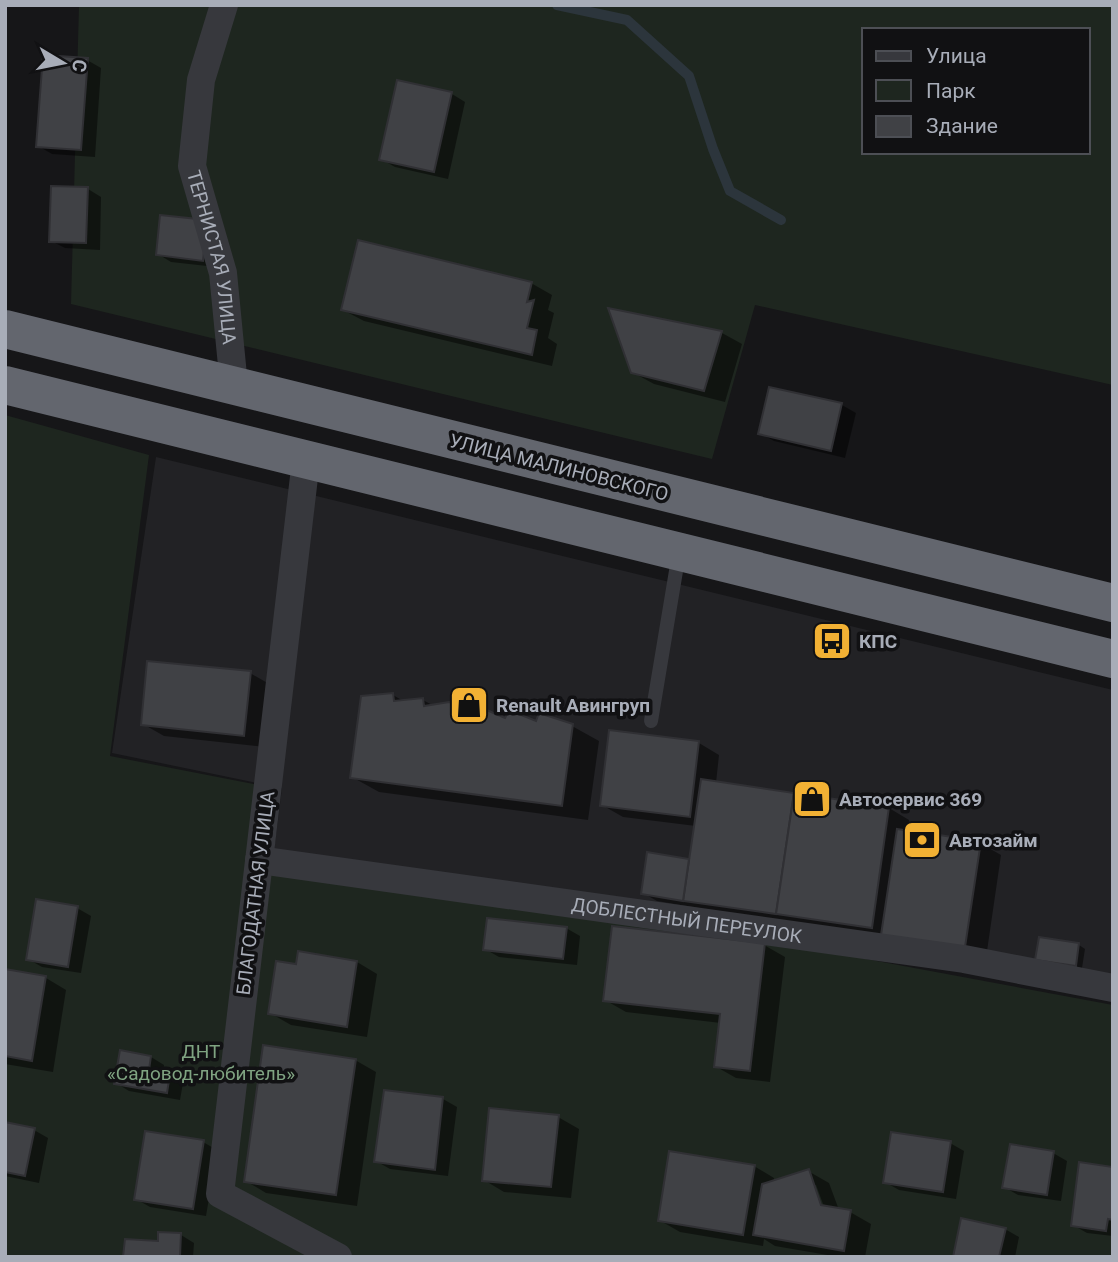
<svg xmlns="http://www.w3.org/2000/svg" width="1118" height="1262" font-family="Roboto,sans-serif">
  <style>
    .built { fill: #222225 }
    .green { fill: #1e261f; fill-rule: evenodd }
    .shadow { fill: #0007; fill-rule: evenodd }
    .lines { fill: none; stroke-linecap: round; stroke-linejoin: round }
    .stream { stroke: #2c353c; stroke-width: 10 }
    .building { fill: #404145; stroke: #303034; stroke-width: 2 }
    .lane { stroke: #37383d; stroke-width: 14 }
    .street { stroke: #37383d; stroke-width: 28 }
    .highway { stroke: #63666e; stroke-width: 38 }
    .labels { text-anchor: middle; stroke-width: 7; stroke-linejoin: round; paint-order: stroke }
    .street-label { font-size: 19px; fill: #a8adb8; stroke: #111113 }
    .poi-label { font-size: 19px; font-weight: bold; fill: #a8adb8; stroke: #111113; text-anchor: start }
    .park-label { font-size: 19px; fill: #7fa381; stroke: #111113 }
  </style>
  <rect width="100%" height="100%" fill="#161618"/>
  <!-- built -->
  <path class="built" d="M156 457 1113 690V982L274 851 282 788 112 753Z"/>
  <!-- green -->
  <g class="green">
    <path d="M79 5H1113V385L755 305 712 459 71 304ZM864 30H1088V152H864Z"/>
    <path d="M5 415 149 455 110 756 258 785 246 871 812 949 1113 1005V1257H5Z"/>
  </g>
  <!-- shadow -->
  <g class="shadow">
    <path d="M87 60 101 68 95 157 52 154 38 146Z"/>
    <path d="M452 94 465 102 448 179 395 167 381 159Z"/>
    <path d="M88 189 101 197 100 250 65 248 51 241Z"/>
    <path d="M220 230 216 267 171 262 158 254Z"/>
    <path d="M531 283 552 295 548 310 554 313 548 338 557 344 552 366 364 321 343 310Z"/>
    <path d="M611 310 722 333 742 344 725 402 654 384 632 372Z"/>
    <path d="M770 389 842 405 856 413 845 458 774 441 760 433Z"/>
    <path d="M250 673 271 685 265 747 164 736 143 724Z"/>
    <path d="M393 695 405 702 423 700 434 706 506 720 572 726 599 741 588 820 379 792 352 777Z"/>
    <path d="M699 743 719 755 716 783 889 808 909 820 908 833 980 843 1001 855 986 958 706 911 699 908 657 901 643 893 648 854 691 861 696 826 623 817 602 805Z"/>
    <path d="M77 908 91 916 81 973 42 967 28 959Z"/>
    <path d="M566 928 580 936 577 965 499 957 485 949Z"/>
    <path d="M1040 939 1079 945 1085 949 1082 968 1043 963Z"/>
    <path d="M764 945 785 957 770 1082 736 1078 715 1066 721 1023 626 1012 605 1000Z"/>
    <path d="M357 962 377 974 367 1037 291 1025 270 1013 298 966Z"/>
    <path d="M5 971 46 978 66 990 53 1072 5 1064Z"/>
    <path d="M151 1057 164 1065 163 1074 170 1075 183 1083 180 1100 129 1091 116 1083Z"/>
    <path d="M355 1060 376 1072 357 1206 266 1193 246 1181Z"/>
    <path d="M443 1099 457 1107 448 1176 390 1169 376 1161Z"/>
    <path d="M558 1117 579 1129 571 1198 504 1192 484 1180Z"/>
    <path d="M5 1124 34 1130 48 1138 39 1183 5 1176Z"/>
    <path d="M203 1142 217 1150 206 1216 150 1207 136 1199Z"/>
    <path d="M950 1143 964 1151 956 1199 899 1190 885 1182Z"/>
    <path d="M1053 1153 1067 1161 1061 1201 1018 1195 1004 1187Z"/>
    <path d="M754 1166 774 1178V1182L808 1171 829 1183 839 1210 850 1212 871 1224 865 1257H839L775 1246 764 1239 763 1246 680 1232 659 1220ZM812 1185H816L826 1212 823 1213Z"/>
    <path d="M1113 1168V1236L1087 1233 1073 1225Z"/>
    <path d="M1005 1229 1019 1237 1015 1257H955Z"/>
    <path d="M181 1235 194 1243 193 1257H125Z"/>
  </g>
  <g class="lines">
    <!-- stream -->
    <path class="stream" d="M557 5 627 20 689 76 713 149 730 191 781 220"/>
  </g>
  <!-- building -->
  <g class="building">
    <path d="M43 55 88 58 81 150 36 147Z"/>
    <path d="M397 80 452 92 434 172 379 160Z"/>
    <path d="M51 186 88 187 86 243 49 242Z"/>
    <path d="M160 215 207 220 203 261 156 255Z"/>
    <path d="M358 240 532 282 527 302 534 300 527 328 537 330 532 355 341 310Z"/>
    <path d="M608 308 722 331 704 391 631 373Z"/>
    <path d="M769 387 842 403 831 451 758 434Z"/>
    <path d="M147 661 251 671 244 736 141 725Z"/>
    <path d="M393 693 394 701 423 698 424 706 449 702 482 708 505 718 509 710 536 721 539 713 573 724 562 806 350 778 361 696Z"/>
    <path d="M609 730 699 741 690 817 600 806Z"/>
    <path d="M701 779 794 793 776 914 683 901Z"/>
    <path d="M794 793 889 807 872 928 776 914Z"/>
    <path d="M897 829 981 841 965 947 881 935Z"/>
    <path d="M647 852 689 859 683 901 641 894Z"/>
    <path d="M36 899 78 906 68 967 26 960Z"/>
    <path d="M487 918 567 927 563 959 483 950Z"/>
    <path d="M612 926 765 943 750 1071 714 1067 720 1014 603 1001Z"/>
    <path d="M1039 937 1079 943 1076 966 1035 960Z"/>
    <path d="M298 951 357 961 347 1027 268 1014 276 961 296 964Z"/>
    <path d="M5 969 46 976 32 1061 5 1056Z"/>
    <path d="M263 1045 356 1059 336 1195 244 1182Z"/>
    <path d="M120 1050 151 1056 149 1070 170 1074 167 1093 114 1084Z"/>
    <path d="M384 1090 443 1097 435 1170 374 1162Z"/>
    <path d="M489 1108 559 1115 551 1187 482 1181Z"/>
    <path d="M5 1122 35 1128 25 1176 5 1172Z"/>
    <path d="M145 1131 204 1140 193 1209 134 1200Z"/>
    <path d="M891 1132 951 1141 943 1192 883 1183Z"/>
    <path d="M1010 1144 1054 1151 1047 1195 1002 1188Z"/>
    <path d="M669 1151 755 1165 743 1235 658 1221Z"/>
    <path d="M1079 1162 1113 1167V1220L1108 1219 1106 1231 1071 1226Z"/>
    <path d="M809 1169 821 1205 851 1210 844 1251 753 1235 762 1184Z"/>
    <path d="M961 1218 1006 1228 999 1257H953Z"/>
    <path d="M158 1232 181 1233 180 1257H123L125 1239 158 1241Z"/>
  </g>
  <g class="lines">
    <!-- lane -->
    <path class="lane" d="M651 721 679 553"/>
    <!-- street -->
    <g class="street">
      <path id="s1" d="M224 5 201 80 192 166 223 273 234 386"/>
      <path d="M306 460 220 1194 338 1257"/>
      <path id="s2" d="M259 860 964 959 1113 988"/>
    </g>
    <!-- highway -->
    <g class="highway">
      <path d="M5 329 1113 603"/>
      <path d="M5 385 1113 659"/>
    </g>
  </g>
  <!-- icons -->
  <defs>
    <g id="bus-square" transform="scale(2.0125)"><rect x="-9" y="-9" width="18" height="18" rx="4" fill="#f2b134" stroke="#111113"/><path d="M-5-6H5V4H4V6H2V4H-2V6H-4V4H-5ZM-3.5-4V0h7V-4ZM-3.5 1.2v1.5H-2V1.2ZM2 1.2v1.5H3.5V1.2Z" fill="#111"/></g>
    <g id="shop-square" transform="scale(2.0125)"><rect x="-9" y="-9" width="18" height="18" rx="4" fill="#f2b134" stroke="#111113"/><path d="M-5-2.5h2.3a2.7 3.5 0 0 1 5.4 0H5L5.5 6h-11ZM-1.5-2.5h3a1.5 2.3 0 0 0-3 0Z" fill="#111"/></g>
    <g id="bank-square" transform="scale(2.0125)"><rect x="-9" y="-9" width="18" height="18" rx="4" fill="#f2b134" stroke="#111113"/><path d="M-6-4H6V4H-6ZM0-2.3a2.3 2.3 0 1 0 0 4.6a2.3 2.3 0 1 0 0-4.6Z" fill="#111"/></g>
  </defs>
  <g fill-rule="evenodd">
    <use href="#bus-square" x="832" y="641"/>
    <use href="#shop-square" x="469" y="705"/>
    <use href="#shop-square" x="812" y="799"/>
    <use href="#bank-square" x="922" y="840"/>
  </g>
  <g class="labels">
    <!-- street labels -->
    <g class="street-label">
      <text dy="7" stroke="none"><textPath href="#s1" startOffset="259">ТЕРНИСТАЯ УЛИЦА</textPath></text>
      <text transform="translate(559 467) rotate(14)" y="7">УЛИЦА МАЛИНОВСКОГО</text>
      <text transform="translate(255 893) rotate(-83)" y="7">БЛАГОДАТНАЯ УЛИЦА</text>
      <text dy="7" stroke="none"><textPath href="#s2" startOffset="432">ДОБЛЕСТНЫЙ ПЕРЕУЛОК</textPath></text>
    </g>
    <!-- poi labels -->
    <g class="poi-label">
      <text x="859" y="648">КПС</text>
      <text x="496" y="712">Renault Авингруп</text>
      <text x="839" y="806">Автосервис 369</text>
      <text x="949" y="847">Автозайм</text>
    </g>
    <!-- park labels -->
    <g class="park-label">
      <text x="201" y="1058">ДНТ<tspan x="201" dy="22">«Садовод-любитель»</tspan></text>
    </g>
  </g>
  <!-- border -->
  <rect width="1118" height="1262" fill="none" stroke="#a8adb8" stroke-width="14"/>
  <!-- legend -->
  <rect x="862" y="28" width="228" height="126" fill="#111113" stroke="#4d4f55" stroke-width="2"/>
  <rect x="876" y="51" width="35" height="10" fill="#37383d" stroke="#4d4f55" stroke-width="2"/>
  <text x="926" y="63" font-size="21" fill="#a8adb8">Улица</text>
  <rect x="876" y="80" width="35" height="21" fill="#1e261f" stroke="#4d4f55" stroke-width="2"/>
  <text x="926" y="98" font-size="21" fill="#a8adb8">Парк</text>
  <rect x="876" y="116" width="35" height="21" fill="#404145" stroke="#4d4f55" stroke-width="2"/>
  <text x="926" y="133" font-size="21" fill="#a8adb8">Здание</text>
  <!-- north arrow -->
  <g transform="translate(63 63) rotate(100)" stroke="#111113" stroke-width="5" paint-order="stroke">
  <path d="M0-5L12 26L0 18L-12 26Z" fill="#a8adb8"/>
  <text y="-10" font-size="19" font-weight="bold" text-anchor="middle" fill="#a8adb8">С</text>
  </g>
</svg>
